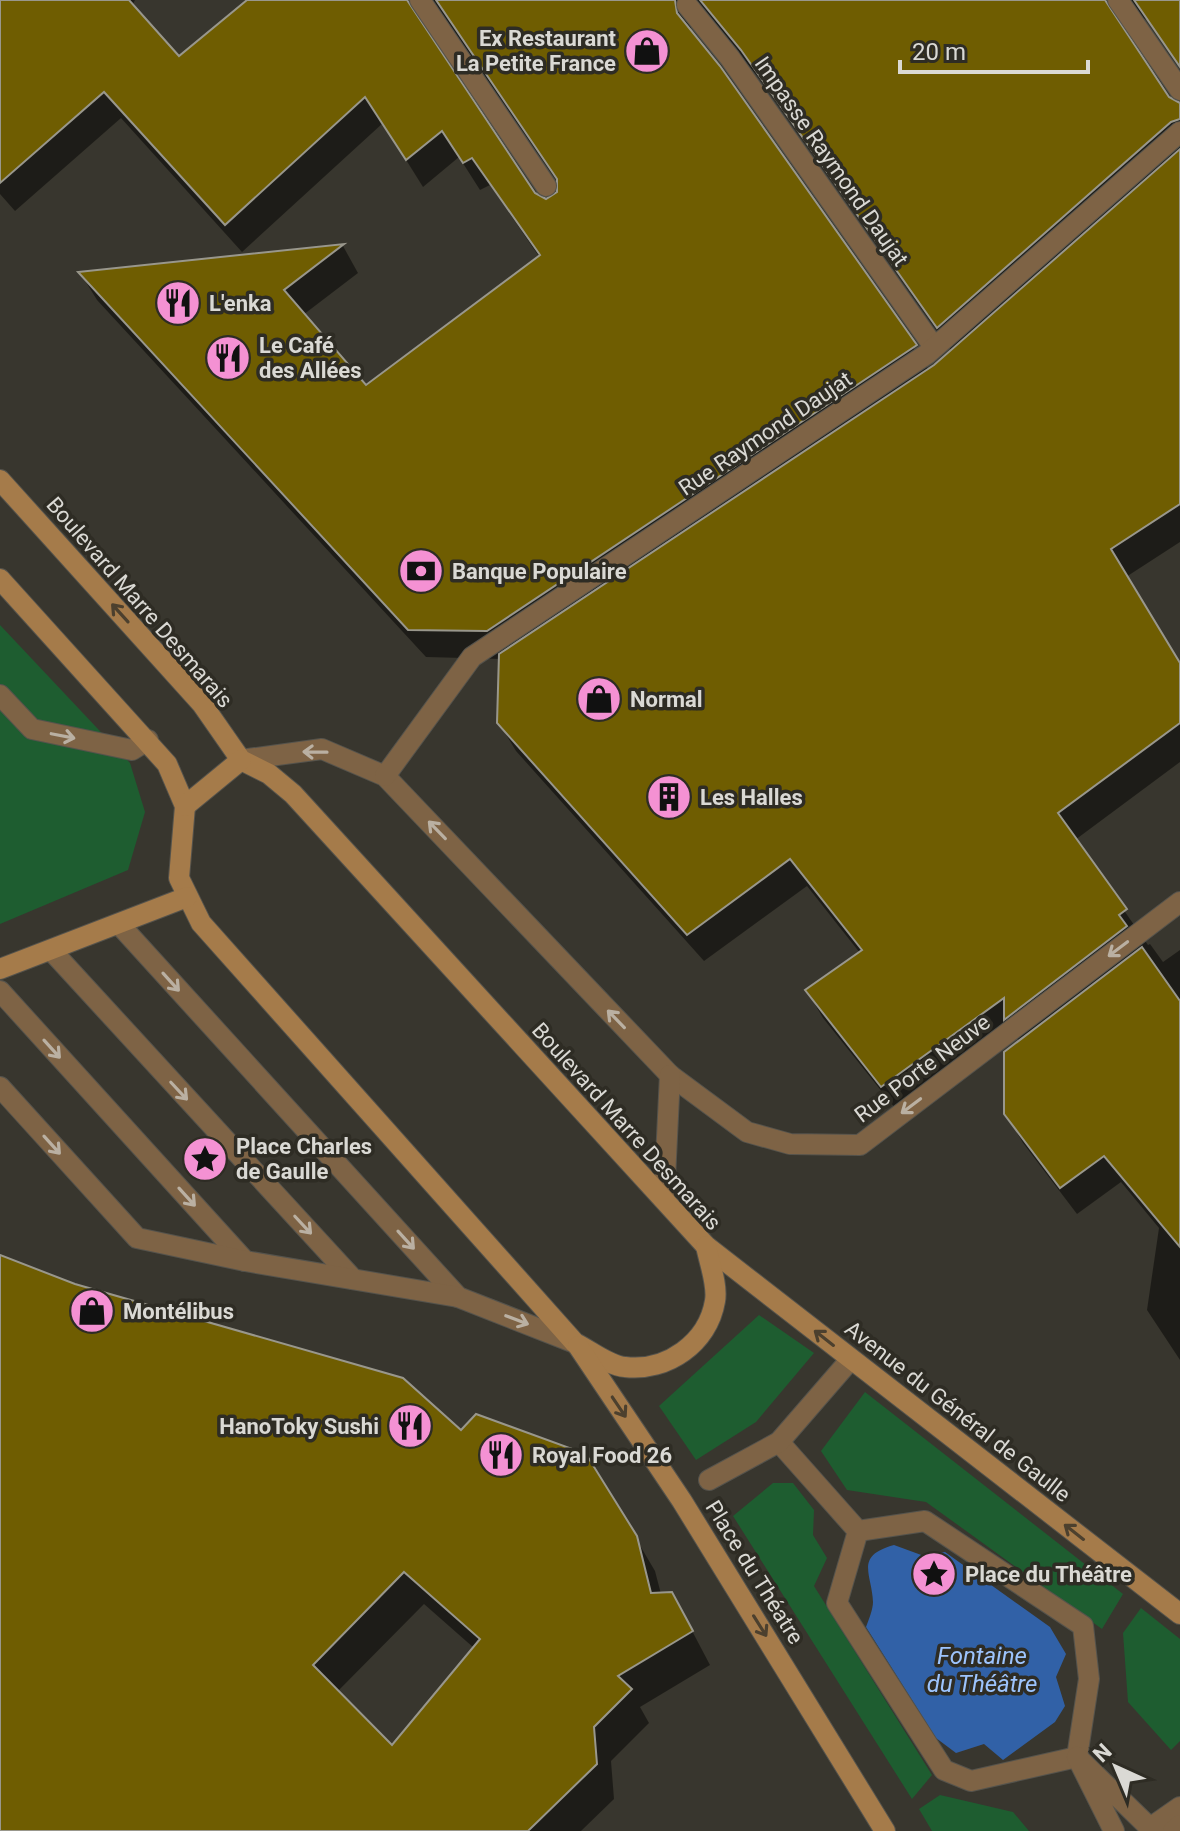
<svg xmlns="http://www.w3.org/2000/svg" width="1180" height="1831" font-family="Roboto,sans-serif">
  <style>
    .green { fill: #1e5d30 }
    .water { fill: #3161a7 }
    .shadow { fill: #0007; fill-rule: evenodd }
    .building { fill: #6f5d01; stroke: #99978c; stroke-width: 2; fill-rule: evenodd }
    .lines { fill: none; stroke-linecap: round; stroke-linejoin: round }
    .lane-casing { stroke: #55534c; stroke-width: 22 }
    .street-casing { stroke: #55534c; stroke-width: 22 }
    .secondary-casing { stroke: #55534c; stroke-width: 22 }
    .lane { stroke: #7e6345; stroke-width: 20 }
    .street { stroke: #7e6345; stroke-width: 20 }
    .secondary { stroke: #a57b4a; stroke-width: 20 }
    .oneway { stroke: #4c402e }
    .oneway2 { stroke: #bab0a2 }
    .labels { text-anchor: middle; stroke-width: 7; stroke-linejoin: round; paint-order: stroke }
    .poi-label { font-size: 22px; font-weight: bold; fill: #dad9d4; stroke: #2e2c24; text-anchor: start }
    .street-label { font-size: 22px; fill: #dad9d4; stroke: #2e2c24 }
    .water-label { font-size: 24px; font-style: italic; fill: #9dc4fd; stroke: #2e2c24 }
  </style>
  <rect width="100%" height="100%" fill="#38362e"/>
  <!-- green -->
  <g class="green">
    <path d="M0 625 130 763 145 812 128 870 0 924Z"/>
    <path d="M759 1315 814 1353 756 1422 696 1460 659 1406Z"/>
    <path d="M865 1392 1123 1594 1102 1629 926 1502 847 1490 821 1451Z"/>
    <path d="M773 1483H793L814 1510 813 1535 827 1558 814 1586 932 1775 912 1799 733 1516Z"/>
    <path d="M1141 1608 1180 1639V1741L1171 1750 1128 1702 1123 1633Z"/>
    <path d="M940 1795 1013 1812 1029 1831H932L919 1809Z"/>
  </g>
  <!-- water -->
  <path class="water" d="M894 1545 924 1556 945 1552 1050 1627 1066 1654 1056 1677 1065 1706 1055 1722 1003 1760 984 1744 956 1753 936 1738 866 1627C869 1619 873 1609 873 1602 872 1574 854 1556 894 1545Z"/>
  <!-- shadow -->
  <g class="shadow">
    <path d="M0 0H135L132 6 179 59 250 0H1180V68L1147 20 1135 14 1125 17 1120 29 1168 99 1180 104V542L1126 577 1180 667V762L1075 840 1148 945 1150 944 1163 962 1180 950V1360L1147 1310 1159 1228 1121 1182 1077 1214 1023 1143 1006 1114 1020 1043 1013 1031 899 1113 823 1018 807 991 860 953 807 886 704 961 516 751 499 723 501 659 426 657 97 300 81 274 343 246 358 273 303 315 365 388 540 258 490 185 480 190 459 157 423 187 383 123 242 252 121 118 15 211 0 194ZM443 15 559 184 560 192 554 199 540 200 534 195 424 32 423 24 429 16ZM695 22 715 25 759 78 952 352 929 370 689 30Z"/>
    <path d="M0 1257 461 1432 635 1537 655 1571 661 1594 690 1627 710 1665 640 1707 649 1723 611 1761 614 1799 581 1831H0ZM424 1604 474 1648 392 1748 337 1692Z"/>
  </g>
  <!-- building -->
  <g class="building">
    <path d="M0 0H129L179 56 247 0H407L535 193 546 199 557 192V179L436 0H675L677 13 720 66 917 345 487 631 408 630 78 272 344 244 284 290 366 385 540 255 472 158 463 163 442 131 406 160 365 97 225 225 104 92 0 183Z"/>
    <path d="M700 0H1105L1169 97 1180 103V119L1171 122 937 328 741 50Z"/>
    <path d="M1134 0H1180V67Z"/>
    <path d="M1180 149V504L1111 549 1180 663V723L1058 813 1127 909 1119 915 1127 926 1004 1020V998L881 1087 805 990 862 950 790 859 687 935 497 723 499 654 934 365Z"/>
    <path d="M1142 947 1180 1001V1247L1104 1156 1060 1188 1004 1114V1052Z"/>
    <path d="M0 1255 75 1284 403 1378 461 1430 476 1414 586 1454 637 1536 651 1593 672 1592 693 1631 618 1676 632 1689 594 1727 597 1764 528 1831H0ZM404 1572 480 1639 392 1745 313 1665Z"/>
  </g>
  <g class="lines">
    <!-- lane casing -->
    <g class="lane-casing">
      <g id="lane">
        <path d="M0 695 32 729 132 750 148 740"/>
        <path d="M241 760 322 749 385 776 670 1075"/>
        <path d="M119 924 458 1297"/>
        <path d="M51 950 353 1279"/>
        <path d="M0 991 245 1261"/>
        <path d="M0 1087 137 1238 245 1261 458 1297 575 1343"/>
      </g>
    </g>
    <!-- street casing -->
    <g class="street-casing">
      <g id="street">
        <path d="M420 0 546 186"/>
        <path d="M1118 0 1180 90"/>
        <path d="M687 5 730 58 934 347"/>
        <path d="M385 776 472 657 927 354 1180 132"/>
        <path d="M670 1075 747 1132 790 1144 860 1145 1180 902"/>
        <path d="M664 1199 670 1075"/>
        <path d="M779 1442 858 1531 925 1521 1083 1626 1089 1679 1077 1757 971 1781 944 1770 837 1603 858 1531"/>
        <path d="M709 1480 779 1442 851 1359"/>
        <path d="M1114 1831 1077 1757 1150 1828 1180 1807"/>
        <path d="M1173 1831 1180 1825"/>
      </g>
    </g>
    <!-- secondary casing -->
    <g class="secondary-casing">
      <g id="secondary">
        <path d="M0 480 202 704 241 760 269 774 293 794 706 1246 1180 1614"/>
        <path d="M0 579 167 764 185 806 179 878 201 923 575 1343C590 1350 609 1366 625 1367 667 1372 708 1343 715 1301 718 1285 709 1262 706 1246"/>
        <path d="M185 806 241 760"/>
        <path d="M0 969 187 897"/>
        <path d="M578 1346 682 1501 885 1831"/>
      </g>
    </g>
    <!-- lane -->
    <use href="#lane" class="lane"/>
    <!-- street -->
    <use href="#street" class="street"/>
    <!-- secondary -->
    <use href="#secondary" class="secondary"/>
  </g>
  <!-- one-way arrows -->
  <defs><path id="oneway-shaft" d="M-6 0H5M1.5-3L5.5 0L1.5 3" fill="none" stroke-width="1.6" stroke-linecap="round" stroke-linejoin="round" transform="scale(2)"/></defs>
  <g class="oneway">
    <use href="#oneway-shaft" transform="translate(120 613) rotate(-132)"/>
    <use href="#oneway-shaft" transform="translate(824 1338) rotate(-142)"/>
    <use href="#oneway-shaft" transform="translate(619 1407) rotate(56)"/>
    <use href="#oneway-shaft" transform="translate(1074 1532) rotate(-142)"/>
    <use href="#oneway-shaft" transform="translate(760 1626) rotate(58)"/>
  </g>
  <g class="oneway2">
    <use href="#oneway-shaft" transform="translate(63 736) rotate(11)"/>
    <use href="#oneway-shaft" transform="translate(315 752) rotate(-179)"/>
    <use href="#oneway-shaft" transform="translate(437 830) rotate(-134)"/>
    <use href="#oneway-shaft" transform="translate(1118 949) rotate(143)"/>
    <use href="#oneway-shaft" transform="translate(171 982) rotate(48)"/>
    <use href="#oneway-shaft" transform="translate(616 1019) rotate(-134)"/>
    <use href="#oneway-shaft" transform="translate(52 1049) rotate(48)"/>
    <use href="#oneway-shaft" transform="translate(179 1091) rotate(47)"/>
    <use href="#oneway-shaft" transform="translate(911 1106) rotate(143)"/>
    <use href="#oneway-shaft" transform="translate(52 1145) rotate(48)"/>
    <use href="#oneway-shaft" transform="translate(187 1197) rotate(48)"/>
    <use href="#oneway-shaft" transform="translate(303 1225) rotate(47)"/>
    <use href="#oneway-shaft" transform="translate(406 1240) rotate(48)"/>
    <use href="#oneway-shaft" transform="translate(517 1320) rotate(21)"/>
  </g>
  <!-- icons -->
  <defs>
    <g id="shop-disc" transform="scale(2.3)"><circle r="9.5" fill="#f491d3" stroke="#2e2c24"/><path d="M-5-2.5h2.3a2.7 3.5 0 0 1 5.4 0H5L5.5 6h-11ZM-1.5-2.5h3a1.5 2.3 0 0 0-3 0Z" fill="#111"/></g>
    <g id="restaurant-disc" transform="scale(2.3)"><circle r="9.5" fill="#f491d3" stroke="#2e2c24"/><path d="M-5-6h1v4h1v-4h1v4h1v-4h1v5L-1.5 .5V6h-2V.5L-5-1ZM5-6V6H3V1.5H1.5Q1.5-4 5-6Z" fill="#111"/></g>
    <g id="bank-disc" transform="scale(2.3)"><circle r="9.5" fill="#f491d3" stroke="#2e2c24"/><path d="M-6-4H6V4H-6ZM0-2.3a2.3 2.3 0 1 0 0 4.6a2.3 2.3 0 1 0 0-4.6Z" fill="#111"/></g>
    <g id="building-disc" transform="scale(2.3)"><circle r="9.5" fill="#f491d3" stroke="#2e2c24"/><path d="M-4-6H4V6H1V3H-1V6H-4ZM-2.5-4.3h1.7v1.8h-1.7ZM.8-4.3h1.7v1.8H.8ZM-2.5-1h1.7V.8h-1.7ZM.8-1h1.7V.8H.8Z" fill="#111"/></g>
    <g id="sight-disc" transform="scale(2.3)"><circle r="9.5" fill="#f491d3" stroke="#2e2c24"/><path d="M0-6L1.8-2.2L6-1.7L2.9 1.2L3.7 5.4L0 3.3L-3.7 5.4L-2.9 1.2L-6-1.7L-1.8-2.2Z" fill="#111"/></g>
  </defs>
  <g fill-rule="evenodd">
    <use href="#shop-disc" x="647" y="51"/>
    <use href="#restaurant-disc" x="178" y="303"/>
    <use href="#restaurant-disc" x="228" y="358"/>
    <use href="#bank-disc" x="421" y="571"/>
    <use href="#shop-disc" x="599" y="699"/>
    <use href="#building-disc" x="669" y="797"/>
    <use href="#sight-disc" x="205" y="1159"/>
    <use href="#shop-disc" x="92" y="1311"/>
    <use href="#restaurant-disc" x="410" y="1426"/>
    <use href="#restaurant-disc" x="501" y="1455"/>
    <use href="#sight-disc" x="934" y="1574"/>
  </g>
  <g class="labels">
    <!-- poi labels -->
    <g class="poi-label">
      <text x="616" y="46" text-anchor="end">Ex Restaurant<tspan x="616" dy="25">La Petite France</tspan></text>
      <text x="209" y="311">L'enka</text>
      <text x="259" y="353">Le Café<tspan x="259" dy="25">des Allées</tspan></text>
      <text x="452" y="579">Banque Populaire</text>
      <text x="630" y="707">Normal</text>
      <text x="700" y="805">Les Halles</text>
      <text x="236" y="1154">Place Charles<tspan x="236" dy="25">de Gaulle</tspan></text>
      <text x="123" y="1319">Montélibus</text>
      <text x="379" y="1434" text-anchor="end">HanoToky Sushi</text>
      <text x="532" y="1463">Royal Food 26</text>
      <text x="965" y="1582">Place du Théâtre</text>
    </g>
    <!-- street labels -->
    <g class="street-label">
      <text transform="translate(832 161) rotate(55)" y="8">Impasse Raymond Daujat</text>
      <text transform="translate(765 433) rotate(-34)" y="8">Rue Raymond Daujat</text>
      <text transform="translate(140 602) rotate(49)" y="8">Boulevard Marre Desmarais</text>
      <text transform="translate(922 1068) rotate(-37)" y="8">Rue Porte Neuve</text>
      <text transform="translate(627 1126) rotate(48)" y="8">Boulevard Marre Desmarais</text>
      <text transform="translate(958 1411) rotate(38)" y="8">Avenue du Général de Gaulle</text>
      <text transform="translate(755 1572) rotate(58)" y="8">Place du Théatre</text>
    </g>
    <!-- water labels -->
    <g class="water-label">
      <text x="982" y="1664">Fontaine<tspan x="982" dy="28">du Théâtre</tspan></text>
    </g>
  </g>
  <!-- north arrow -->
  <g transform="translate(1116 1767) rotate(316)" stroke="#2e2c24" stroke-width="6" paint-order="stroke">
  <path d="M0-6L14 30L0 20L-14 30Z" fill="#dad9d4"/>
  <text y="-12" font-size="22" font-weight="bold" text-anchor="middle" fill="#dad9d4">N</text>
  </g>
  <!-- scale -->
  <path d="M900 60v12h188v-12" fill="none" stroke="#dad9d4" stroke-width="4"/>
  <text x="912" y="60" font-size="24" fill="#dad9d4" stroke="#2e2c24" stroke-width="6" paint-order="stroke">20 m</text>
</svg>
